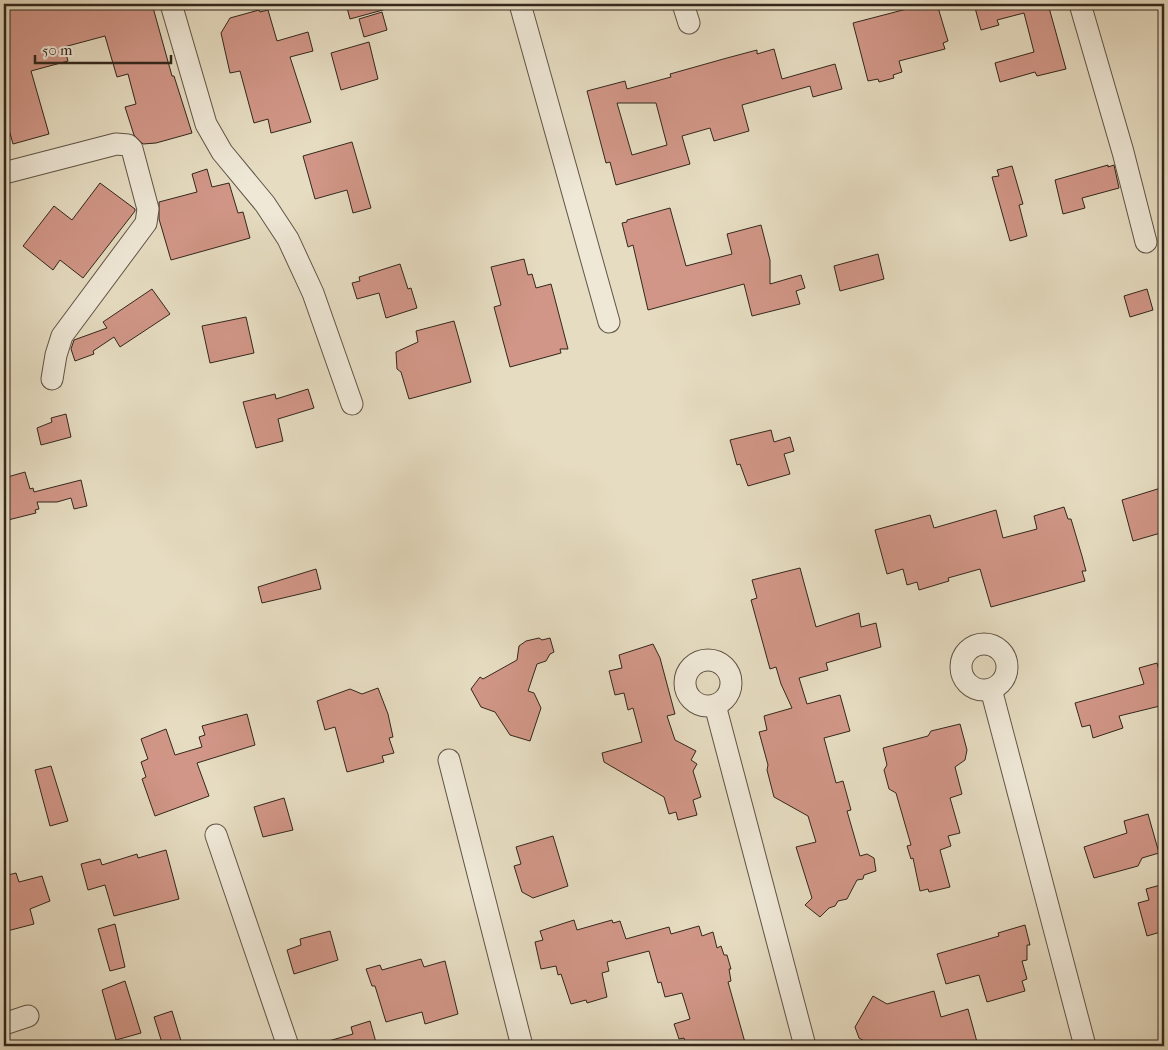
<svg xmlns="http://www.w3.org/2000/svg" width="1168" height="1050" font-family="'IM FELL French Canon',serif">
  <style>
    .building { fill: #d19687; stroke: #33271c; fill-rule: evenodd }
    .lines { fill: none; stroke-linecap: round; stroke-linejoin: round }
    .street-casing { stroke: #605445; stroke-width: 23 }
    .street { stroke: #efe8d7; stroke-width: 21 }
  </style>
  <rect width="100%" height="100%" fill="#e6dcc1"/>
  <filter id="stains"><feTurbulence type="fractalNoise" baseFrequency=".004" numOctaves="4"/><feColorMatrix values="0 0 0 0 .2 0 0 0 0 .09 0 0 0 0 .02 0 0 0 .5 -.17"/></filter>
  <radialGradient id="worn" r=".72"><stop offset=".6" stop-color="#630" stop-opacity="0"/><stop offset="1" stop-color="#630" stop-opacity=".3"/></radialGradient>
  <!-- building -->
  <g class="building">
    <path d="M11 4H152L172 76H174L192 133 156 143 143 144 134 135 125 107 136 104 128 74 117 77 105 36 64 47 68 61 31 71 49 134 13 144 4 112V90L9 88 4 71V6Z"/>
    <path d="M346 4H389L390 8 350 19Z"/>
    <path d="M926 4H937L948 41 943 43 945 49 899 61 902 72 893 75 894 78 879 82 878 79 868 81 853 23Z"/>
    <path d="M974 4H1048L1066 69 1037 76 1035 72 1000 82 995 63 1034 52 1024 13 997 20 999 25 981 30Z"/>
    <path d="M259 10 260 12 268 10 277 41 308 32 313 51 290 57 311 122 271 133 268 119 254 123 240 71 230 73 221 33 230 18Z"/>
    <path d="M382 12 387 30 364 37 359 19Z"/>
    <path d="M369 42 378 79 341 90 331 53Z"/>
    <path d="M774 49 782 79 835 64 842 89 813 97 810 86 742 105 749 131 714 141 710 128 682 136 690 164 616 185 610 162 606 163 587 91 625 81 627 89 671 77 670 74 727 58 757 50V54ZM617 103H656L667 145 632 155Z"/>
    <path d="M352 142 371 208 353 213 347 190 315 199 303 156Z"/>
    <path d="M1108 165V167L1114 165 1119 188 1082 198 1085 208 1063 214 1055 180Z"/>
    <path d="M1012 166 1023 204 1019 205 1027 236 1010 241 992 177 999 176 997 170Z"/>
    <path d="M207 169 212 187 229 183 238 213 243 212 250 238 171 260 159 219V202L197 192 192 174Z"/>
    <path d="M100 183 135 209V211L83 278 60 260 53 270 23 246 54 206 72 220Z"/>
    <path d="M670 208 686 266 732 254 727 234 761 225 770 260V284L801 275 805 288 796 291 800 304 752 316 744 284 648 310 633 245 628 247 622 223 627 222V220Z"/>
    <path d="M878 254 884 279 840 291 834 266Z"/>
    <path d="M524 259 528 275 532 274 536 288 551 284 568 349H560L561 353 510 367 494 307 501 305 491 267Z"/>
    <path d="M400 264 408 289 411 288 417 308 386 318 379 293 357 299 352 283 360 281 359 277Z"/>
    <path d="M152 289 170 314 120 347 114 337 93 351 94 354 75 361 71 349 74 340 107 328 103 322Z"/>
    <path d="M1147 289 1153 310 1130 317 1124 296Z"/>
    <path d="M246 317 254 353 210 363 202 326Z"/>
    <path d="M454 321 471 382 409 399 401 372 397 369 396 352 418 342 416 331Z"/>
    <path d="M308 389 314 408 278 419 283 441 256 448 243 402 275 394 276 399Z"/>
    <path d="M66 414 71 437 41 445 37 428 52 422 51 418Z"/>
    <path d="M771 430 774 442 790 437 794 451 784 454 790 474 748 486 740 464 737 465 730 440Z"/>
    <path d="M25 472 30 489 33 488 34 492 81 480 87 506 74 509 71 498 57 502H37L39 509 35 510 36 513 4 521V478Z"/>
    <path d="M1164 487V532L1133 541 1122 500Z"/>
    <path d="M1064 507 1068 519H1071L1082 556 1086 571H1082L1085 581 991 607 980 569 948 578 949 581 919 590 917 582 907 585 903 569 887 574 875 530 930 515 934 528 996 510 1003 538 1037 529 1034 516Z"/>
    <path d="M800 568 816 627 859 613 861 627 876 623 881 647 826 663 828 670 799 678 807 704 840 695 850 731 824 738 836 783 843 781 851 810 847 811 860 856 867 854 874 858 876 871 864 875 863 879 857 880 847 899 838 901 835 906 829 908 820 917 805 905 812 898 796 847 816 842 808 816 774 797 767 770 768 765 759 732 767 730 764 716 792 708 781 684 776 667 770 669 751 600 757 598 752 580Z"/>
    <path d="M316 569 321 589 262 603 258 587Z"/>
    <path d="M539 638 542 640 550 638 554 652 550 654 546 661 537 664 528 691 534 693 541 708 530 741 510 735 495 712 481 707 471 689 480 677 483 679 517 660 519 646 526 641Z"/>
    <path d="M653 644 660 658 675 714 667 716 675 740 696 751 691 760 697 764 693 771 701 797 693 800 697 815 678 820 676 812 669 814 664 797 604 762 602 753 642 742 633 708 628 710 624 693 615 695 609 671 622 668 619 655Z"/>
    <path d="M1157 663 1161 677 1164 676V705L1119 716 1123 728 1093 738 1090 725 1082 727 1075 703 1144 684 1139 668Z"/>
    <path d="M378 688 388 714 393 737 389 738 394 753 382 756 384 762 347 772 335 727 325 730 317 701 350 689 362 694Z"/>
    <path d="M247 714 255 745 197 763 209 796 155 816 142 779 146 777 141 762 148 759 141 739 166 729 175 755 202 747 199 737 205 735 202 726Z"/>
    <path d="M960 724 967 750 965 760 955 767 962 794 950 798 960 833 948 836 951 846 940 850 950 887 929 892 928 889 920 891 913 858 911 859 907 846 911 845 896 793 889 789 884 770 887 765 883 748 928 736 931 731Z"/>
    <path d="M51 766 68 821 50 826 35 770Z"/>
    <path d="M284 798 293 830 263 837 254 807Z"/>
    <path d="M1148 814 1159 853 1142 858 1138 866 1094 878 1084 847 1127 833 1124 821Z"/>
    <path d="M553 836 568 886 533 898 522 892 514 866 521 864 516 847Z"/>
    <path d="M166 850 179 899 114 916 105 885 88 890 81 864 100 859 102 865 137 854 138 858Z"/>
    <path d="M16 873 19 882 42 876 50 901 30 909 34 924 7 931 4 921V876Z"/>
    <path d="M1164 884V931L1147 936 1138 903 1149 900 1146 889Z"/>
    <path d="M574 920 577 930 612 920 613 923 620 921 626 939 669 927 671 934 699 926 702 936 713 932 717 948 721 946 724 955H727L731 969H729L731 981 728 982 746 1046H686L684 1038 679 1039 674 1024 690 1019 682 993 665 997 661 982 658 983 649 951 607 962 609 971 602 973 607 997 587 1003 586 1000 571 1004 561 974 558 975 556 966 541 969 535 942 543 940 540 931Z"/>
    <path d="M115 924 125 967 110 971 98 929Z"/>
    <path d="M1025 925 1030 945H1027V960L1022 961 1027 979 1022 981 1025 991 987 1002 979 975 946 984 937 954 999 936 998 933Z"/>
    <path d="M330 931 338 960 294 974 287 950 301 945 300 939Z"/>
    <path d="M421 959 424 967 445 961 458 1014 425 1024 422 1012 386 1022 375 986H372L366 969 380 965 382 970Z"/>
    <path d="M125 981 141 1033 116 1040 102 990Z"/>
    <path d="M934 991 941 1017 968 1009 977 1042 961 1046H873L859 1038 855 1027 873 996 887 1004Z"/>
    <path d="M172 1011 181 1041 163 1046 154 1017Z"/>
    <path d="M370 1021 377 1046H326L325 1042 353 1034 351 1027Z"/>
  </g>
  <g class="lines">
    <!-- street casing -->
    <g class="street-casing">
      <g id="street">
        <path d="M171 4 206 124 222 152 265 204 288 239 313 293 352 404"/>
        <path d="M520 4 609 322"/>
        <path d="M683 4 689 23"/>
        <path d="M1080 4 1123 152 1146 242"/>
        <path d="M4 173 116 144 128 145 132 149 148 209 146 223 62 336 56 355 52 379"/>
        <circle cx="984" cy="667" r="23"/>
        <circle cx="708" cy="683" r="23"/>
        <path d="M991 689 1085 1046"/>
        <path d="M715 705 805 1046"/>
        <path d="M449 760 522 1046"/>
        <path d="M216 835 288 1046"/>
        <path d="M4 1024 28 1016"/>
      </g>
    </g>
    <!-- street -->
    <use href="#street" class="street"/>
  </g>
  <!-- margin -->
  <rect width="1168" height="1050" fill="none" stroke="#e6dcc1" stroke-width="20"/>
  <rect x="5" y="5" width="1158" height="1040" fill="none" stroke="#33271c" stroke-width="2.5"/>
  <rect x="10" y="10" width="1148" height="1030" fill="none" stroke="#33271c"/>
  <!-- scale -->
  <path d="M35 55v8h136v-8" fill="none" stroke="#33271c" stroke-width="2.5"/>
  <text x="42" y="55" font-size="15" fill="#33271c" stroke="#efe8d7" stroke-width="4" paint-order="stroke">50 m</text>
  <rect width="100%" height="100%" filter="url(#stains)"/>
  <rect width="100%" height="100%" fill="url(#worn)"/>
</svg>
